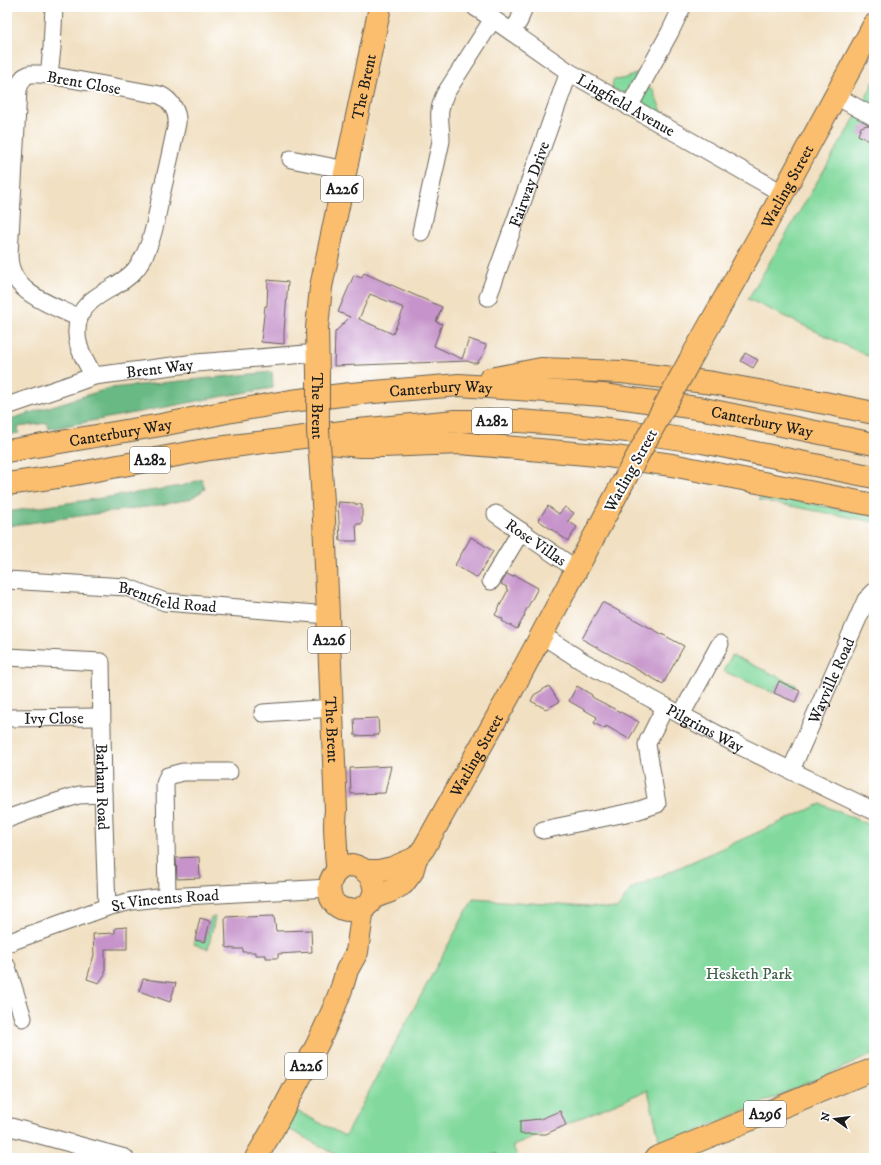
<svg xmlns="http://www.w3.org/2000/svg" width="881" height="1165" font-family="'IM FELL DW Pica',serif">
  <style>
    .green { fill: #82d99d; stroke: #4f7a5c }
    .forest { fill: #69b984; stroke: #426a50 }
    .building { fill: #c694cb; fill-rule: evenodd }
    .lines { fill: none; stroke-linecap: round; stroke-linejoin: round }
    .minor-casing { stroke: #676156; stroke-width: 19 }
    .major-casing { stroke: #676156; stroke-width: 24 }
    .highway-casing { stroke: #676156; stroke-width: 24 }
    .minor { stroke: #fff; stroke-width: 17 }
    .major { stroke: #fabe6e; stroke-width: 22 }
    .highway { stroke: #fabe6e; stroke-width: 22 }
    .major-bridge-casing { stroke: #676156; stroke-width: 24; stroke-linecap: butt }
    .major-bridge { stroke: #fabe6e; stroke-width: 22 }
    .labels { text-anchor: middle; stroke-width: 4; stroke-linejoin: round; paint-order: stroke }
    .shield { fill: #fff; stroke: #606060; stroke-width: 1 }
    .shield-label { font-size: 15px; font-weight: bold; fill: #1c1c1c }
    .street-label { font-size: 16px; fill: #1c1c1c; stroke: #fff }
    .park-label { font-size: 16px; fill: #405e49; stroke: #fff }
  </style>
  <rect width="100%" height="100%" fill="#fff"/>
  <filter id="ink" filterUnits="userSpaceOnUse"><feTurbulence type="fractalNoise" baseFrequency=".025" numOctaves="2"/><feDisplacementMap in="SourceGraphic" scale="8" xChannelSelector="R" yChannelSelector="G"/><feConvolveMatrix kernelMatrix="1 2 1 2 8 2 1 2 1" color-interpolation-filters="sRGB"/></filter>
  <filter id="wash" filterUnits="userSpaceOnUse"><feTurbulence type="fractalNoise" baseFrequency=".012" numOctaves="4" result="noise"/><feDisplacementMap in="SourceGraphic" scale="16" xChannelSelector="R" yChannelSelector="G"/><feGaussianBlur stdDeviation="0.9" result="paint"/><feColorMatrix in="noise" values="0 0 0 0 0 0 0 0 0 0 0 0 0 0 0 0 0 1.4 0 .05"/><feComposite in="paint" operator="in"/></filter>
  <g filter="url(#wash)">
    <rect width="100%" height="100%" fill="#f1e0c2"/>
    <!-- green -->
    <g class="green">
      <path d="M644 68 629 92 622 93 612 88 613 80C627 79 633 76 644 68Z"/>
      <path d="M874 81V359L748 299 860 109Z"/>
      <path d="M648 88 653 89 655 96 663 113 660 114 643 103 642 100Z"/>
      <path d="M761 494 874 516V522L759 500Z"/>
      <path d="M732 655 796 685 794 688 779 682 774 693 723 671Z"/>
      <path d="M821 804 874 827V1054L661 1147 648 1090 513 1146 518 1158H499L496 1153 484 1158H337L335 1154 285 1127 295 1110 345 1136 473 899 617 909 631 889Z"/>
      <path d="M211 917H215L208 949 194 944 195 940 205 942Z"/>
    </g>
    <!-- forest -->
    <g class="forest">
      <path d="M272 372 273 388 230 395 49 429 47 423 18 427 19 433 7 435V420L110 388Z"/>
      <path d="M202 479 205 489 190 499 160 505 7 526V512L182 486Z"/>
    </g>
    <g id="blocks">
      <!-- building -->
      <g class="building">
        <path d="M867 125 874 127V144L858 135 861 127Z"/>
        <path d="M364 273 442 307 436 322 442 324 434 346 462 359 469 339 486 345 483 355 477 363H473L467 361 334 366 335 332 350 317 338 312 354 275 361 278ZM370 294 404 308 393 334 359 319Z"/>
        <path d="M268 280 288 282 284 332V344L261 342 265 306H267Z"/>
        <path d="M745 353 758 360 753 368 741 361Z"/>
        <path d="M338 502 355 503V504L362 505V524H356L357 541H340Z"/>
        <path d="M548 506 559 514 565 507 574 513 568 521 577 527 568 541 538 520Z"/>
        <path d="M471 537 493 551 477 578 455 565Z"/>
        <path d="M507 574 513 577 514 575 538 588 524 614 525 615 517 629 502 621 503 619 495 615 508 590 506 589 507 587 501 584Z"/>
        <path d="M602 602 684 646 663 684 582 639Z"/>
        <path d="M779 681 800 691 795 702 774 693Z"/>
        <path d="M549 686 559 702 546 709 531 701 534 695Z"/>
        <path d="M577 686 592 695V697L639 722 629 739 606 726 605 729 594 723 597 717 569 701Z"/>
        <path d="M378 718 379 735 355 736 354 719Z"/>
        <path d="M391 766 385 793 351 794 350 768Z"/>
        <path d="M199 857 200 878 177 879 176 858Z"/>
        <path d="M245 916V917L274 916 276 931 311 930 312 952 278 954V958H266V955H255V952H243V949H234L226 947 225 917Z"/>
        <path d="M200 918 210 921 205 942 195 940Z"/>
        <path d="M127 927V949H105V974L99 983 87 979 94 955 93 934 115 933V928Z"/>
        <path d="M143 979 176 983 170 1002 139 991Z"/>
        <path d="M560 1111 566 1125 546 1134H520V1121L540 1119Z"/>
      </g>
    </g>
  </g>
  <g filter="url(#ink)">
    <use href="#blocks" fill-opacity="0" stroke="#676156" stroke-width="1"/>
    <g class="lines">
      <!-- minor casing -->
      <g class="minor-casing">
        <g id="minor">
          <path id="s1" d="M475 7 493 19 569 72 782 193"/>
          <path d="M512 31 519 21 524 7"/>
          <path d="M49 75 52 48 54 7"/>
          <path d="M836 96 874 117"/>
          <path d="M629 107 670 32 682 7"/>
          <path d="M291 159 346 170"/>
          <path d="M421 232 441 141C441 122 436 113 445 94L493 19"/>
          <path id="s2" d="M488 297 569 72"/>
          <path d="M79 318C88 293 120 289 136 269 152 248 156 220 161 195 167 171 172 147 177 123 178 112 171 100 160 95L49 75 39 74H30L24 77 20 84 18 90 9 255C9 293 50 304 79 318 72 341 83 357 94 376"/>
          <path id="s3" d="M7 406 72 384 94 376 196 363 318 353"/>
          <path id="s4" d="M496 514 567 563 577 569"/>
          <path id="s5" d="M7 580 126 587 165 602 328 615"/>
          <path d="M491 581 521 531"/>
          <path id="s6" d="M542 635 582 661 681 715 736 744 874 811"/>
          <path id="s7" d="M7 657 101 662 103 794 107 907"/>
          <path d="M263 713 332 708"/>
          <path d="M681 715 720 644"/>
          <path id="s8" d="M7 718 101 717"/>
          <path id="s9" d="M791 770 866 600 874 592"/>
          <path d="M7 819 34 809 79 795 103 794"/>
          <path d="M543 830 636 811 657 804 647 745 648 741 665 707"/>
          <path d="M167 897 165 784 168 776 183 772H229"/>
          <path id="s10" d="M7 943 107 907 132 901 167 897 329 888"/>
          <path d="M7 967 23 1018"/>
          <path d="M7 1126 125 1158"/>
        </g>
      </g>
      <!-- major casing -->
      <g class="major-casing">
        <g id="major">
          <path id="s11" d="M690 360 764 228 874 25"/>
          <path id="s12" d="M318 373 317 328 321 287 380 7"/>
          <path id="s13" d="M321 470 324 519 336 810C334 824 335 832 336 845 336 854 336 861 338 870"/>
          <path d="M352 865C381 871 382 908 354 910 321 913 322 867 352 865Z"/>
          <path d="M365 871H379L392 868 416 858"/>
          <path id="s14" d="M372 898 391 891 403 884 412 872 416 858 424 848 510 694 628 473"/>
          <path d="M256 1158 273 1129 318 1043 334 1008 342 987 347 970 357 952 363 907"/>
          <path d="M656 1158 874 1069"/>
        </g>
      </g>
      <!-- highway casing -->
      <g class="highway-casing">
        <g id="highway">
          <path d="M490 379 541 369 622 372 713 383 825 403 874 413"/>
          <path d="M330 443 360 446H383L460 443 608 456 672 465 874 505"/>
          <path id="s15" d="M7 451 161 425 227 412 291 401 350 394 459 385 603 395 704 409 874 444"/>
          <path d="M7 484 64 476 210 449 358 430 456 421H519L573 425 627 431 702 442 874 477"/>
        </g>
      </g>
      <!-- minor -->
      <use href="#minor" class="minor"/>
      <!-- major -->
      <use href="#major" class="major"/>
      <!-- highway -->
      <use href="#highway" class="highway"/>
      <!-- major-bridge casing -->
      <g class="major-bridge-casing">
        <g id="major-bridge">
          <path id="s16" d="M318 373V431L321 470"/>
          <path d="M628 473 690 360"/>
        </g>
      </g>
      <!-- major-bridge -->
      <use href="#major-bridge" class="major-bridge"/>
    </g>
  </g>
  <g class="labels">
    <!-- shield labels -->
    <g class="shield">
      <rect x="321" y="176" width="42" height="26" rx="3"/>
      <rect x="472" y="408" width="40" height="26" rx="3"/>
      <rect x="130" y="447" width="40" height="26" rx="3"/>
      <rect x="308" y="627" width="42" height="26" rx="3"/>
      <rect x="285" y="1053" width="42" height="26" rx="3"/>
      <rect x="744" y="1101" width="42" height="26" rx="3"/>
    </g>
    <g class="shield-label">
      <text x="342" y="194">A226</text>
      <text x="492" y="426">A282</text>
      <text x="150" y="465">A282</text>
      <text x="329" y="645">A226</text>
      <text x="306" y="1071">A226</text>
      <text x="765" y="1119">A296</text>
    </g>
    <!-- street labels -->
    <g class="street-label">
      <text transform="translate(84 82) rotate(10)" y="6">Brent Close</text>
      <text dy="6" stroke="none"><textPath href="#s12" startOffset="291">The Brent</textPath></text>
      <text dy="6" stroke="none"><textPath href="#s1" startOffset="180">Lingfield Avenue</textPath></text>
      <text dy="6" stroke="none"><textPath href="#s2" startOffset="120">Fairway Drive</textPath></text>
      <text dy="6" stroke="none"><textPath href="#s11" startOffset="199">Watling Street</textPath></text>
      <text dy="6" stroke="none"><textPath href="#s3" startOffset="158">Brent Way</textPath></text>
      <text dy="6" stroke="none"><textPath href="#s15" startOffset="439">Canterbury Way</textPath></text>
      <text dy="6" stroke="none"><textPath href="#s16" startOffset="33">The Brent</textPath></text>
      <text dy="6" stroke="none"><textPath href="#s15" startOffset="763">Canterbury Way</textPath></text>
      <text dy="6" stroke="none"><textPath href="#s15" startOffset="115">Canterbury Way</textPath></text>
      <text transform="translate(630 470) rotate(-61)" y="6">Watling Street</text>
      <text dy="6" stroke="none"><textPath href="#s4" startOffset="49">Rose Villas</textPath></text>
      <text dy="6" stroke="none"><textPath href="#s5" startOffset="162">Brentfield Road</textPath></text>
      <text dy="6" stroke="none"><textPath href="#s9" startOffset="98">Wayville Road</textPath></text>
      <text dy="6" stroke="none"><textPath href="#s8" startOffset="47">Ivy Close</textPath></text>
      <text dy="6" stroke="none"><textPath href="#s6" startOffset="188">Pilgrims Way</textPath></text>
      <text dy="6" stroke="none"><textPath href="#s13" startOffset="260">The Brent</textPath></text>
      <text dy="6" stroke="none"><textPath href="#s14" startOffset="183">Watling Street</textPath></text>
      <text dy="6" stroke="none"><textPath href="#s7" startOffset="219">Barham Road</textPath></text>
      <text dy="6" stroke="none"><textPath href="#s10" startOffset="165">St Vincents Road</textPath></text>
    </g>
    <!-- park labels -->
    <g class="park-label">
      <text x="749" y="979">Hesketh Park</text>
    </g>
  </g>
  <!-- margin -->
  <rect width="881" height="1165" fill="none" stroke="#fff" stroke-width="24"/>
  <!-- north arrow -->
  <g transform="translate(835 1119) rotate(284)" stroke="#ffffff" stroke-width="3" paint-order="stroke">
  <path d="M0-3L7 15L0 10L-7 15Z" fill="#1c1c1c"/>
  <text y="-6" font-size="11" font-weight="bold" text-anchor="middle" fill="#1c1c1c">N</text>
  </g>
</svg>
